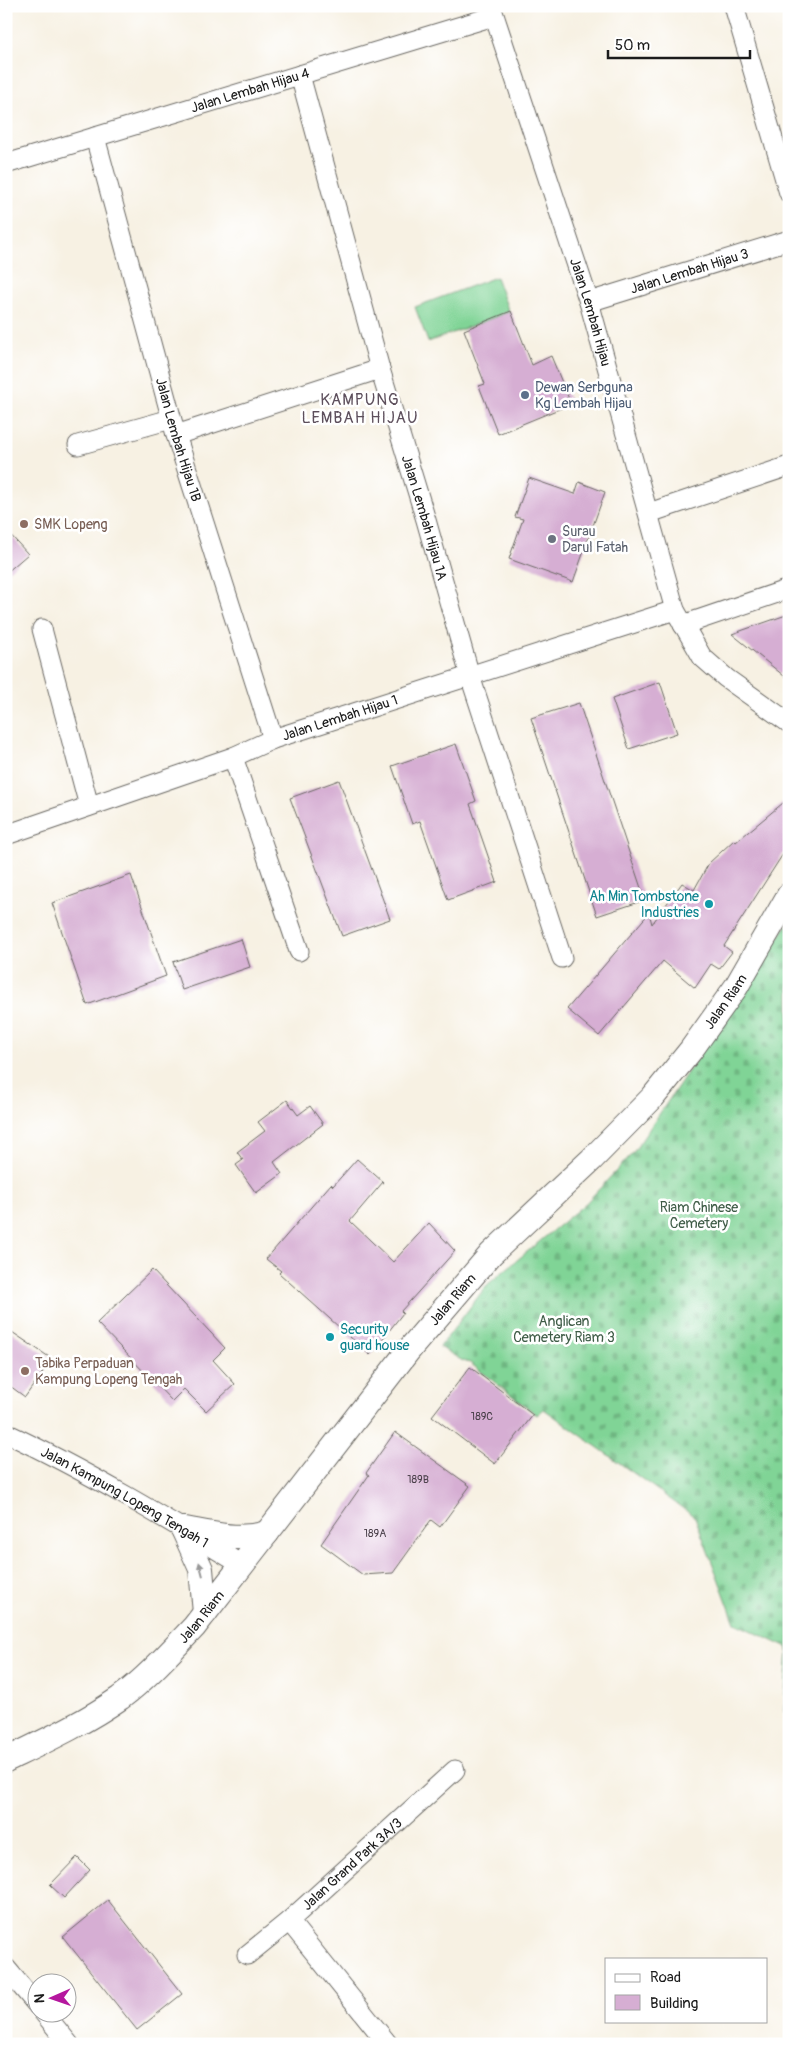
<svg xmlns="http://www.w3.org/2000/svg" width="795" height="2050" font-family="Pangolin,sans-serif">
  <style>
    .grass { fill: #80d496; stroke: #4e7859 }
    .cemetery { fill: url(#cemetery-stones); stroke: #4e7859 }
    .building { fill: #d6aed3 }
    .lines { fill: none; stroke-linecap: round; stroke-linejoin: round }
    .minor-casing { stroke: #696762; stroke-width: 21 }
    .major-casing { stroke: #696762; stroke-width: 26 }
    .minor { stroke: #fff; stroke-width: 19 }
    .major { stroke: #fff; stroke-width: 24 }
    .oneway { fill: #999 }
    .service-dot { fill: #5c6f8a; stroke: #fff; stroke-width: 2 }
    .education-dot { fill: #8d6e63; stroke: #fff; stroke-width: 2 }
    .worship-dot { fill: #6b7280; stroke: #fff; stroke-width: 2 }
    .culture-dot { fill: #0f9aa8; stroke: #fff; stroke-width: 2 }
    .labels { text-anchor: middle; stroke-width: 5; stroke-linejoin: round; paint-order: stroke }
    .number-label { font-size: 11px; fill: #4a404a }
    .street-label { font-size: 14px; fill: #1c1c1c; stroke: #fff }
    .service-label { font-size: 14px; fill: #4e5e75; stroke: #fff; text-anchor: start }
    .education-label { font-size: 14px; fill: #785e54; stroke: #fff; text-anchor: start }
    .worship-label { font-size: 14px; fill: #5b616d; stroke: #fff; text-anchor: start }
    .culture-label { font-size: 14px; fill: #0d838f; stroke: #fff; text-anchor: end }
    .park-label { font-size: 14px; fill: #3f5c47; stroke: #fff }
    .quarter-label { font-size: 16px; letter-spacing: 1px; fill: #5d4f5c; stroke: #fff }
  </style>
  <defs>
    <pattern id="cemetery-stones" width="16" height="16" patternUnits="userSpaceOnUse" patternTransform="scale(1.25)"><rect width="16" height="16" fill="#80d496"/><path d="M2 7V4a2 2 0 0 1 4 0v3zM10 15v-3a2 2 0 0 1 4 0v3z" fill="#6eb581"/></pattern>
  </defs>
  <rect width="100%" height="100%" fill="#fff"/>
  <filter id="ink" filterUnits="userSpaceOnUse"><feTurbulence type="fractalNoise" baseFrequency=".02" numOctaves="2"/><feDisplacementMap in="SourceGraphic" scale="10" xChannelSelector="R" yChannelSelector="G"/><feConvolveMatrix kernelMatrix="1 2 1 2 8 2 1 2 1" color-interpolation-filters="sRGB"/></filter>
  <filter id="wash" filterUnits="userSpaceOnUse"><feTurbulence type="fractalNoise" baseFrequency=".0096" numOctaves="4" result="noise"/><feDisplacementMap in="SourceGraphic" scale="20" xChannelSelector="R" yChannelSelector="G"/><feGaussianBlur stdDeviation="1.12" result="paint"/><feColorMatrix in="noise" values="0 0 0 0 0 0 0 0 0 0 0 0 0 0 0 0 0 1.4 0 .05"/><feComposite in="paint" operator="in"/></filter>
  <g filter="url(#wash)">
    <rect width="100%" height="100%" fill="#f7f1e3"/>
    <!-- grass -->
    <path class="grass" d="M496 277 509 312 428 342 415 307Z"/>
    <!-- cemetery -->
    <path class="cemetery" d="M789 922V1721L784 1710 788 1648 735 1623 695 1517 544 1409 537 1415 470 1363 463 1361 440 1347 487 1285 586 1203 633 1153Z"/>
    <g id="blocks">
      <!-- building -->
      <g class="building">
        <path d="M511 311 532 365 551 356 571 404 498 434 479 386 485 384 464 330Z"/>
        <path d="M529 478 575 494 579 482 605 492 573 582 509 559 523 519 515 517Z"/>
        <path d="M6 530 28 554 6 573Z"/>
        <path d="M789 614V680L732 634Z"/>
        <path d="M660 682 677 733 629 749 612 699Z"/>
        <path d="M579 703 645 900 597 916 531 718Z"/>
        <path d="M456 744 476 801 470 804 497 882 448 900 420 821 412 824 392 766Z"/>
        <path d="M339 780 390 919 342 936 290 798Z"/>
        <path d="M789 798V855L783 854 724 946 732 952 719 969 711 964 695 988 663 961 599 1036 567 1009 649 913 652 924 682 883 694 890 709 863 734 840 736 842Z"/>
        <path d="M131 875 166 976 87 1005 52 903Z"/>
        <path d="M241 939 250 967 182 990 173 962Z"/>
        <path d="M287 1100 298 1115 310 1106 323 1124 274 1162 282 1174 256 1193 236 1165 243 1160 237 1152 265 1131 258 1122Z"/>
        <path d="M357 1159 383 1182 350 1221 393 1262 429 1223 455 1251 401 1311 403 1313 370 1355 279 1273 281 1271 266 1259 331 1184 333 1186Z"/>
        <path d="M152 1270 225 1348 213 1360 235 1384 206 1411 184 1389 172 1401 97 1323Z"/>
        <path d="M6 1328 52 1359 25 1397 6 1383Z"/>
        <path d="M470 1367 533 1415 495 1464 432 1416Z"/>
        <path d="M395 1432 470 1486 440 1527 431 1520 393 1573 363 1575 321 1544 369 1475 366 1473Z"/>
        <path d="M77 1857 90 1870 64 1898 50 1885Z"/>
        <path d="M108 1900 182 1994 137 2030 63 1937Z"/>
      </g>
    </g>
  </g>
  <g filter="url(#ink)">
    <use href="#blocks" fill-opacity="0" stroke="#696762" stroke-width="1"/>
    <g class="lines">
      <!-- minor casing -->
      <g class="minor-casing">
        <g id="minor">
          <path id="s1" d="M491 6 589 302 675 610 702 657 726 678 789 723"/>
          <path d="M734 6 789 193"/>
          <path id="s2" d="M300 75 380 369 426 520 470 676 562 958"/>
          <path id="s3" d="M95 137 176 435 273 739"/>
          <path id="s4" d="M6 164 494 16"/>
          <path id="s5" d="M589 302 789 240"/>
          <path d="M176 435 380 369"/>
          <path d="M78 445 171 419"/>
          <path d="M649 513 789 466"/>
          <path d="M683 625 789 589"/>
          <path d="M42 629 89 806"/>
          <path d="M233 757 299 951"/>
          <path id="s6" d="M6 835 233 757 273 739 675 610"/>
          <path id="s7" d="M6 1433C87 1471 165 1518 242 1565"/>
          <path d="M289 1921 388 2044"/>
          <path id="s8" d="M247 1955 289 1921 455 1770"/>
          <path d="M6 1968 38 2006"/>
          <path d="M43 2012 69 2044"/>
        </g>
      </g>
      <!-- major casing -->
      <g class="major-casing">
        <g id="major">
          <path d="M183 1529 201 1569 205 1613"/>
          <path d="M183 1529C213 1533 236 1542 267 1533"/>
          <path id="s9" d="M6 1760C45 1741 84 1723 120 1698 147 1678 171 1651 194 1627L408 1351 491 1254 591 1160 653 1097 691 1050 736 987 789 895"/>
        </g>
      </g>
      <!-- minor -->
      <use href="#minor" class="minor"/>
      <!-- major -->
      <use href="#major" class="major"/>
    </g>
    <!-- one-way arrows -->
    <defs><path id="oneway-solid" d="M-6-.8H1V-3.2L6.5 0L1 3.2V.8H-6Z" transform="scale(1.25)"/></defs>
    <use class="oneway" href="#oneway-solid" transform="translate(201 1569) rotate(-105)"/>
  </g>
  <!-- markers -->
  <circle class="service-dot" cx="525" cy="395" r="5"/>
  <g class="education-dot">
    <circle cx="24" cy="524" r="5"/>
    <circle cx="25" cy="1371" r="5"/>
  </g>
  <circle class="worship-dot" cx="552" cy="539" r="5"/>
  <g class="culture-dot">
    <circle cx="709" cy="904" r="5"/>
    <circle cx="330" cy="1337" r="5"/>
  </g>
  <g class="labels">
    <!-- number labels -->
    <g class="number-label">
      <text x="482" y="1420">189C</text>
      <text x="418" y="1483">189B</text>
      <text x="375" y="1537">189A</text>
    </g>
    <!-- street labels -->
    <g class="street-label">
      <text dy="5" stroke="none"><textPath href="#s4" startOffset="255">Jalan Lembah Hijau 4</textPath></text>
      <text dy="5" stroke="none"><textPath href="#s5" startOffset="105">Jalan Lembah Hijau 3</textPath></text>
      <text dy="5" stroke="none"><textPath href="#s1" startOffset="322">Jalan Lembah Hijau</textPath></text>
      <text dy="5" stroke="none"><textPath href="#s3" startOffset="314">Jalan Lembah Hijau 1B</textPath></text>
      <text dy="5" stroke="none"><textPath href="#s2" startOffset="460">Jalan Lembah Hijau 1A</textPath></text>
      <text dy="5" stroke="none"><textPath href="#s6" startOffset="354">Jalan Lembah Hijau 1</textPath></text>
      <text dy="5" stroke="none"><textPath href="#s9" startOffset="1055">Jalan Riam</textPath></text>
      <text dy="5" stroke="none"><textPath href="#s9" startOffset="650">Jalan Riam</textPath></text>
      <text dy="5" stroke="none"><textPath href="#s7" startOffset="135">Jalan Kampung Lopeng Tengah 1</textPath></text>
      <text dy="5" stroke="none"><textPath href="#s9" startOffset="245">Jalan Riam</textPath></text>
      <text dy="5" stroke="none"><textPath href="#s8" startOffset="139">Jalan Grand Park 3A/3</textPath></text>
    </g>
    <!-- service labels -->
    <g class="service-label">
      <text x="535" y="392">Dewan Serbguna<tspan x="535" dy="16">Kg Lembah Hijau</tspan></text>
    </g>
    <!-- education labels -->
    <g class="education-label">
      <text x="34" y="529">SMK Lopeng</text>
      <text x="35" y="1368">Tabika Perpaduan<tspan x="35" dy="16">Kampung Lopeng Tengah</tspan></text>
    </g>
    <!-- worship labels -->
    <g class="worship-label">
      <text x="562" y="536">Surau<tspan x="562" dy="16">Darul Fatah</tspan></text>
    </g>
    <!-- culture labels -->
    <g class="culture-label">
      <text x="699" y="901">Ah Min Tombstone<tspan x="699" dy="16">Industries</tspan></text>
      <text x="340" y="1334" text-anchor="start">Security<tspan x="340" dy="16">guard house</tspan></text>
    </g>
    <!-- park labels -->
    <g class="park-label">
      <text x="699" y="1212">Riam Chinese<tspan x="699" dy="16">Cemetery</tspan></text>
      <text x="564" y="1326">Anglican<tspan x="564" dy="16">Cemetery Riam 3</tspan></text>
    </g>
    <!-- quarter labels -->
    <g class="quarter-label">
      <text x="360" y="405">KAMPUNG<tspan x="360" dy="18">LEMBAH HIJAU</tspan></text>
    </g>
  </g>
  <!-- margin -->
  <rect width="795" height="2050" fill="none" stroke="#fff" stroke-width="25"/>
  <!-- legend -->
  <rect x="605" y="1958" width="162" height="65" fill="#ffffff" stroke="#a4a4a4"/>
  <rect x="615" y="1974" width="25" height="8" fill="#ffffff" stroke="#a4a4a4"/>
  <text x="650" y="1982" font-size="15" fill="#1c1c1c">Road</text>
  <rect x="615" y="1995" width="25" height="15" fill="#d6aed3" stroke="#a4a4a4"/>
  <text x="650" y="2008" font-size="15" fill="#1c1c1c">Building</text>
  <!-- north arrow -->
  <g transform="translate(52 1998) rotate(268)"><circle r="24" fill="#ffffff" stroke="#a4a4a4"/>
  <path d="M0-4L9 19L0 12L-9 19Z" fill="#b5179e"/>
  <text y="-8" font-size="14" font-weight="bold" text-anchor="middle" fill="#1c1c1c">N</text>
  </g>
  <!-- scale -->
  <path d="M608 50v8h142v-8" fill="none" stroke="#1c1c1c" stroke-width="2.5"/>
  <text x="615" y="50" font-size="15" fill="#1c1c1c" stroke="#ffffff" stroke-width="4" paint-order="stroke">50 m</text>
</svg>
